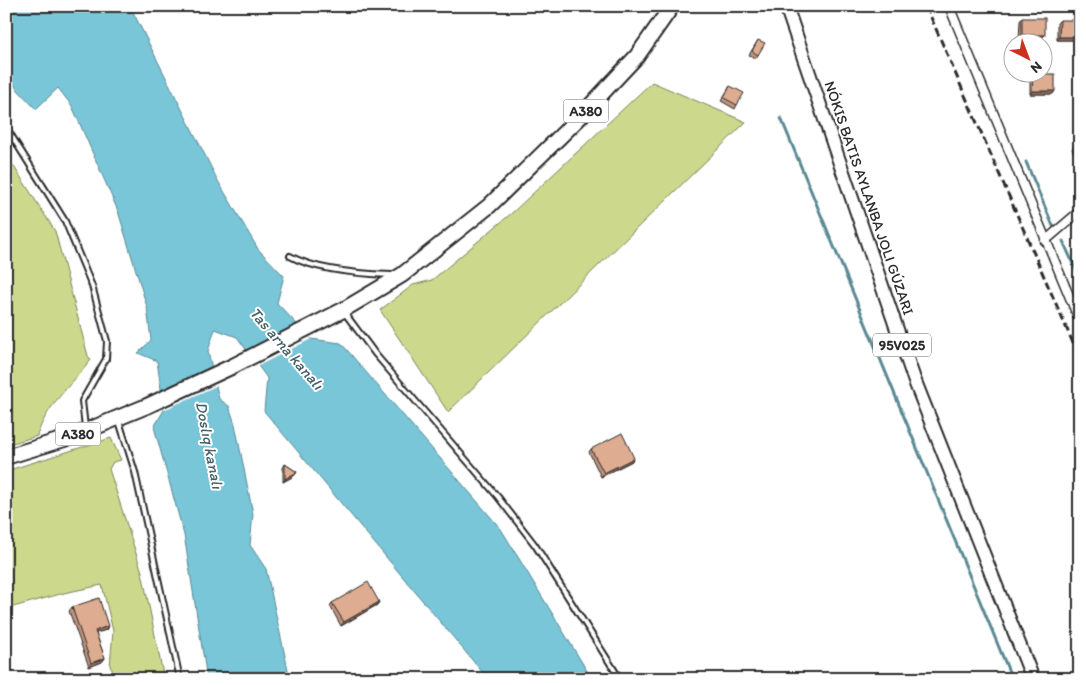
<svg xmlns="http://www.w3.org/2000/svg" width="1086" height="685" font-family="Itim,sans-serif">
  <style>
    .green { fill: #ccd98c; stroke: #7c825c }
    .water { fill: #79c6d8; stroke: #5a8893 }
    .pier { fill: #fff }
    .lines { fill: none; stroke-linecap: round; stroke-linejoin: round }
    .stream { stroke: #5a8893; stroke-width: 3 }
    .service-casing { stroke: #2b2b2b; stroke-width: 8 }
    .minor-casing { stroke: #2b2b2b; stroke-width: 11 }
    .primary-casing { stroke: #2b2b2b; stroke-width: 16 }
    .trunk-casing { stroke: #2b2b2b; stroke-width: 18 }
    .service { stroke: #fff; stroke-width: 4 }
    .minor { stroke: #fff; stroke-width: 8 }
    .primary { stroke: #fff; stroke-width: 12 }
    .trunk { stroke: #fff; stroke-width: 14 }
    .rail { stroke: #2b2b2b; stroke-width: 3; stroke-dasharray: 8 4; stroke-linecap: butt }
    .wall { fill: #bf947c; stroke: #2b2b2b }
    .shaded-wall { fill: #9b7865; stroke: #2b2b2b }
    .building { fill: #deac90; stroke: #2b2b2b }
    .labels { text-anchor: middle; stroke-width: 4; stroke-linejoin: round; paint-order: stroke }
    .shield { fill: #fff; stroke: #6b6b6b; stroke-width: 1 }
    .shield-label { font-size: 14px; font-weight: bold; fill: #2b2b2b }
    .street-label { font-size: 15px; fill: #2b2b2b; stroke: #fff }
    .water-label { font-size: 16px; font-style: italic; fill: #466168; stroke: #fff }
  </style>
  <rect width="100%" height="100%" fill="#fff"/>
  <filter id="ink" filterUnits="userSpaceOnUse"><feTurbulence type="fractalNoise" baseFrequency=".02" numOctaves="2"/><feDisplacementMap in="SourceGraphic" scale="10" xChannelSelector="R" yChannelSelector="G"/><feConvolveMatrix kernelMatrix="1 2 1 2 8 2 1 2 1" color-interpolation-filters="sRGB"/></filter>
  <g filter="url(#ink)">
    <!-- green -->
    <g class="green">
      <path d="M652 82 746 122 448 412 380 310 413 285 432 280 513 212Z"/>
      <path d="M6 154 55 231 88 356 91 360C72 384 46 406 37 436L6 445Z"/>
      <path d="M111 438 121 460 113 462 109 469 142 572 164 679H117L110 666 113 631 102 585 64 593 6 609V471Z"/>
    </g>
    <!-- water -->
    <path class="water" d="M6 6H130L218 181 258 249 284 276 277 303 311 339 341 343 501 529 592 679H488L264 411 267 378 237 337 215 329 208 351 219 399 229 406 235 424 253 514 250 545 266 569 290 679H207L184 535 154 427 164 410 157 361 138 353 151 340 147 307 118 211 72 106 58 88 36 109 16 88 6 67Z"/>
    <!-- pier -->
    <g class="pier">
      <path d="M298 324 311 339 256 367 245 352Z"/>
      <path d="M214 366 218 385 164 410 161 390Z"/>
    </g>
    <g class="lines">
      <!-- stream -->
      <g class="stream">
        <path d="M781 118 1012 679"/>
        <path d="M1026 162 1053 226"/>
        <path d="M1063 241 1080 279"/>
      </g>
      <!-- service casing -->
      <g class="service-casing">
        <g id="service">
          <path d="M6 127 65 221 92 286 107 341 106 359 82 401 85 427"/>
          <path d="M290 256C317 271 362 274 392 275"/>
          <path d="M344 312 376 355 498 497 535 545 620 679"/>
          <path d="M119 421 135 472 180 679"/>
        </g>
      </g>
      <!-- minor casing -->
      <g class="minor-casing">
        <g id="minor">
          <path d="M949 6 1080 322"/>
          <path d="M1045 241 1080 211"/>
        </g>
      </g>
      <!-- primary casing -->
      <g class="primary-casing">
        <path id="primary" d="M786 6 914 379 1033 679"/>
      </g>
      <!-- trunk casing -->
      <g class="trunk-casing">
        <path id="trunk" d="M6 457 71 437 147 406 233 366 343 310 402 275 489 206 577 120 637 56 672 6"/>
      </g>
      <!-- service -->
      <use href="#service" class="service"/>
      <!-- minor -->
      <use href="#minor" class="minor"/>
      <!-- primary -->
      <use href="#primary" class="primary"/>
      <!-- trunk -->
      <use href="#trunk" class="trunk"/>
      <!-- rail -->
      <path class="rail" d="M926 6 1080 359"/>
    </g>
    <!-- wall -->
    <g class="wall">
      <path d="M1022 18 1045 35 1042 38H1019L1020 21Z"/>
      <path d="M1060 20 1080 40H1057V23Z"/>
      <path d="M758 40V55L756 58 749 55Z"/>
      <path d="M1033 74 1053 94H1030V78Z"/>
      <path d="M730 86 737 105 735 109 721 101Z"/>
      <path d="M1080 143V162L1079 163 1072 149 1074 146Z"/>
      <path d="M591 449 632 461 601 477 589 452Z"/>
      <path d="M285 464 297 472 294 476 283 482V468Z"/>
      <path d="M379 602 377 605 341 626 330 606 332 603Z"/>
      <path d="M72 607 108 626 106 630 96 633 105 658 102 662 89 667 69 611Z"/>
    </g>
    <!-- shaded-wall -->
    <g class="shaded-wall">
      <path d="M1022 35H1045L1042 38H1019Z"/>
      <path d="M1059 37H1080V40H1057Z"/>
      <path d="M1032 91H1055L1053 94H1030Z"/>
      <path d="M634 458 632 461 601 477 604 473Z"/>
      <path d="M297 472 294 476 283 482 285 479Z"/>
      <path d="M379 602 377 605 341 626 344 622Z"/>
      <path d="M108 626 106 630 93 634 95 631Z"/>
      <path d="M105 658 102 662 89 667 91 663Z"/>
    </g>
    <!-- building -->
    <g class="building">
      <rect x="1022" y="18" width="23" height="17"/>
      <path d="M1060 20H1080V37H1059Z"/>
      <path d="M758 40 765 43 758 55 752 51Z"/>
      <path d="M1033 74H1055V91H1032Z"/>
      <path d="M730 86 744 93 737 105 724 98Z"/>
      <path d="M1080 143V156L1074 146Z"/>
      <path d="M622 433 634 458 604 473 591 449Z"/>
      <path d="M285 464 297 472 285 479Z"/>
      <path d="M368 582 379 602 344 622 332 603Z"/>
      <path d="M99 598 108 626 95 631 105 658 91 663 72 607Z"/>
    </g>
  </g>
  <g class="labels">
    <!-- shield labels -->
    <g class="shield">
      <rect x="563.5" y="99.5" width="45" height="23" rx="4"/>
      <rect x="873" y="333.5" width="58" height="23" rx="4"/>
      <rect x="55.5" y="422.5" width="45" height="23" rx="4"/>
    </g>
    <g class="shield-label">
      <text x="586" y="116">A380</text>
      <text x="902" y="350">95V025</text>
      <text x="78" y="439">A380</text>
    </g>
    <!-- street labels -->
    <g class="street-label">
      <text transform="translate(869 198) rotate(71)" y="5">NÓKIS BATIS AYLANBA JOLI GÚZARI</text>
    </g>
    <!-- water labels -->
    <g class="water-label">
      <text transform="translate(287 348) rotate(49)" y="6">Tas arna kanalı</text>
      <text transform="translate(210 445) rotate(79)" y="6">Doslıq kanalı</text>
    </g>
  </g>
  <!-- margin -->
  <rect width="1086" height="685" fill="none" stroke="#fff" stroke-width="25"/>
  <rect x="12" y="12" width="1061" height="660" fill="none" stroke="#2b2b2b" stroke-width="2" filter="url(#ink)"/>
  <!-- north arrow -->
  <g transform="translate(1028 58) rotate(138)"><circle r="24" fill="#ffffff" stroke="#aaaaaa"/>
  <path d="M0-4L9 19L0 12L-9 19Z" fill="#c8321e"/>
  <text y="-8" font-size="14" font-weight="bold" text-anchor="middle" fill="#2b2b2b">N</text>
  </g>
</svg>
